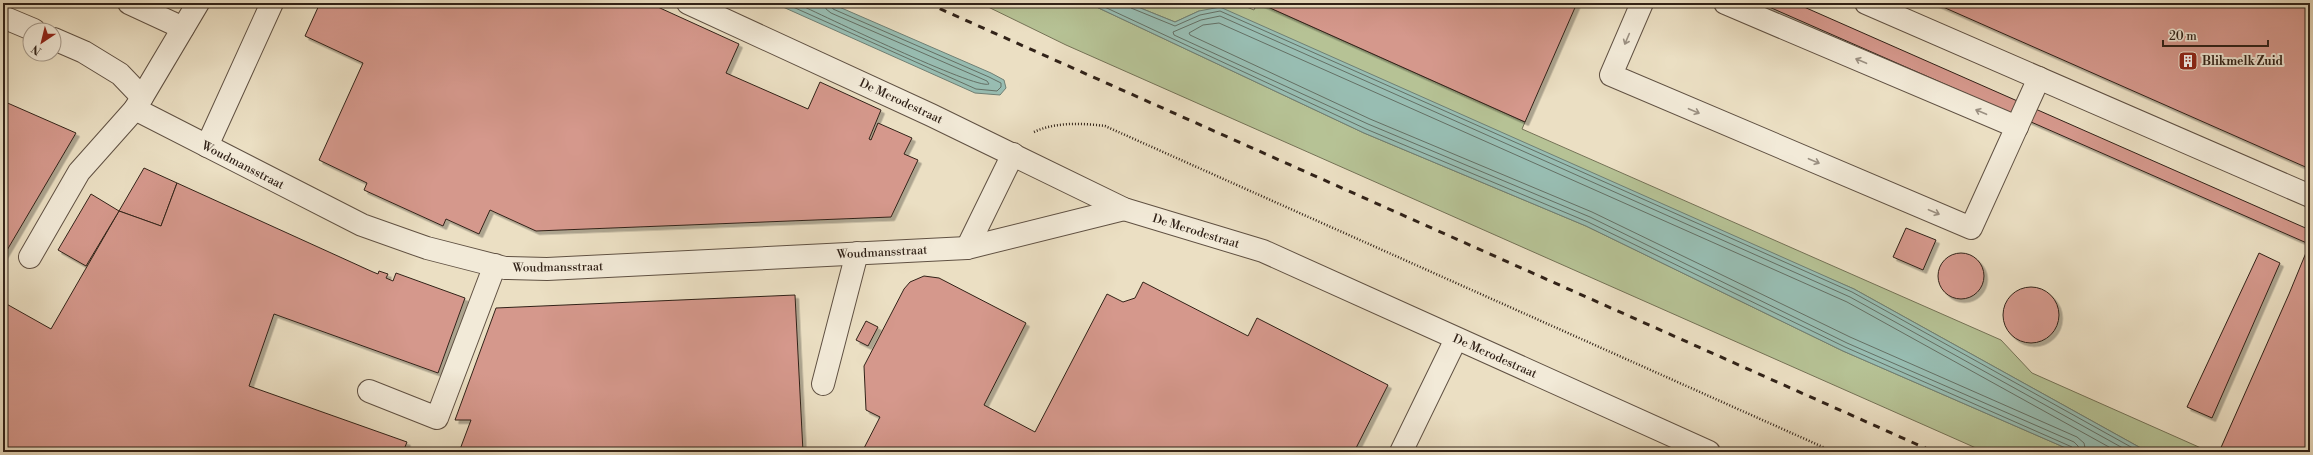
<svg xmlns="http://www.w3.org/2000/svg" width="2313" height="455" font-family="'Libre Bodoni',serif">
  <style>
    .green { fill: #b6c295; stroke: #747256 }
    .water { fill: #98bdb2; stroke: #6f7f74 }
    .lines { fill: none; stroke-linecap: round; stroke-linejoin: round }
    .shore { stroke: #647065; stroke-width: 1 }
    .building { fill: #d5988c; stroke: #312218; filter: url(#shadow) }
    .minor-casing { stroke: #605143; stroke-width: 24 }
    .path { stroke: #312218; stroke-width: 2.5; stroke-dasharray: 1 2; stroke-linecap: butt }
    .minor { stroke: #f2ead8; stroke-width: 22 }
    .rail { stroke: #312218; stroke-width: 3; stroke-dasharray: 7 7; stroke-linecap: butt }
    .oneway { stroke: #9b9082 }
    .labels { text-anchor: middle; stroke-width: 4; stroke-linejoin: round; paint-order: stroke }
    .poi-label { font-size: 12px; font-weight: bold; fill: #312218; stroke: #f2ead8; text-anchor: start }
    .street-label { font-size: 12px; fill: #312218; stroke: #f2ead8 }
  </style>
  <defs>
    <filter id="shadow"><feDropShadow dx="3.5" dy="3.5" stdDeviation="0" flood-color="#0004"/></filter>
  </defs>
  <rect width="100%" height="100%" fill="#ebdfc3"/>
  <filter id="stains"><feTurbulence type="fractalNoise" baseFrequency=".005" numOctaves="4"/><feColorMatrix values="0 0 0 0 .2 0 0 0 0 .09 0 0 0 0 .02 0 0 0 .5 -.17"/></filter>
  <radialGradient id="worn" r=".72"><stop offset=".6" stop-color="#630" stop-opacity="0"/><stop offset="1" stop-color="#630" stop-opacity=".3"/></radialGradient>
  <!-- green -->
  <g class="green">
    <path d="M980 3H1088L1364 133 1586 226 1843 351 2075 452H1985L1066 45Z"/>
    <path d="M1128 3H1237L1254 10 1257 3H1259L1525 122 1522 129 2001 340 2032 373 2210 452H2148L1854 289 1199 11 1175 22Z"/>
  </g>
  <!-- water -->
  <g class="water">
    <path d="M774 3H830L991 73 1004 80 1006 88 1000 95 975 93Z"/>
    <path d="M1088 3H1128L1175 22 1199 11 1220 7 1854 289 2148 452H2075L1843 351 1586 226 1364 133Z"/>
  </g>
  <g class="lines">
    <!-- shore -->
    <g class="shore">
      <path d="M784 3 976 89 997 91 1001 87V83L989 77 833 9 830 3"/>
      <path d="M796 3C820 14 976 90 989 84L987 81 831 13 826 9 825 3"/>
      <path d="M1096 3 1366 129 1588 222 1845 347 2072 447 2075 452"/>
      <path d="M1128 3 1131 8 1175 26 1200 15 1220 11 1852 292 2140 452"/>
      <path d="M2080 452 2078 446 2074 442 1847 343 1590 217 1368 124 1174 35 1173 32 1201 20 1220 16 1850 297 2130 452"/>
      <path d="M2086 452 2084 443 2077 437 1850 337 1592 212 1370 119 1190 35 1189 33 1203 25 1219 23 1847 302 2118 452"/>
    </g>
  </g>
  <!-- building -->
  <g class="building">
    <path d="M320 3H649L739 44 726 73 808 109 820 82 881 110 869 139 871 140 878 123 912 138 904 154 918 160 891 217 536 231 490 210 479 234 446 219 443 226 364 190 367 183 319 160 363 63 305 36Z"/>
    <path d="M1259 3H1577L1525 122Z"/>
    <path d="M1760 3H1795L2310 230V243L2309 244Z"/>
    <path d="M1934 3H2310V169L2199 120Z"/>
    <path d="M3 101 76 133 3 257Z"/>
    <path d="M144 168 177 183 161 226 119 211Z"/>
    <path d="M177 183 373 272 378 274 379 271 388 274 386 278 393 281 396 273 465 298 438 373 274 314 249 386 407 442 403 452H3V302L51 329 119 211 161 226Z"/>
    <path d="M91 194 119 211 86 266 58 250Z"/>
    <path d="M1906 228 1936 240 1923 270 1893 257Z"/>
    <path d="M2310 243V452H2219L2289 294Z"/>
    <circle cx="1961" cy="276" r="23"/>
    <path d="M2259 253 2280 263 2212 418 2187 407Z"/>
    <path d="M924 276 939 278 1026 323 984 405 1035 432 1107 294 1123 302 1135 298 1143 282 1248 336 1257 318 1388 385 1354 452H862L880 417 866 410 864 366 904 289 910 282Z"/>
    <circle cx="2031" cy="315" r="28"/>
    <path d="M795 295 803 452H459L471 420H455L496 308Z"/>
    <path d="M866 321 878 327 868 346 856 340Z"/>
  </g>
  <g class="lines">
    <!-- minor casing -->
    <g class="minor-casing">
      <g id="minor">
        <path d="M129 3 183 28"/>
        <path d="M688 3 931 115 1124 209 1263 251 1709 452"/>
        <path d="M1642 3 1611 75 1971 228 2039 78"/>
        <path d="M1725 3 2017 127"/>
        <path d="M1866 3 2310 196"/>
        <path d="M3 17 34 30"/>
        <path d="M54 39 84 52 120 74 142 97"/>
        <path d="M135 109 362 225 427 248 505 268 547 269 967 248 1124 209"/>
        <path d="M207 146 272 3"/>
        <path d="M967 248 1013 154"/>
        <path d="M30 257 79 172 135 109 198 3"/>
        <path d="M823 384 857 253"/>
        <path d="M369 391 437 418 495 265"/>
        <path d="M1401 452 1456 339"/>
      </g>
    </g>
    <!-- path -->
    <path class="path" d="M1034 132C1055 122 1082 123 1105 126L1834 452"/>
    <!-- minor -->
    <use href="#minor" class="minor"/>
    <!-- rail -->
    <path class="rail" d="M927 3 1934 452"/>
  </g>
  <!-- one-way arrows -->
  <defs><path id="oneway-shaft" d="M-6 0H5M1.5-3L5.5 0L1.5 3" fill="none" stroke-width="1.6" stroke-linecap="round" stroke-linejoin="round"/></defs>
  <g class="oneway">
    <use href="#oneway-shaft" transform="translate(1627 39) rotate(113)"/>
    <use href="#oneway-shaft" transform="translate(1861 61) rotate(-157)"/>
    <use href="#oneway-shaft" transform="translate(1694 111) rotate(23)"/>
    <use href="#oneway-shaft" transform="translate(1981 112) rotate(-157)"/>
    <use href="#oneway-shaft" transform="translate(1814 161) rotate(23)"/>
    <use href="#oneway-shaft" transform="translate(1934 212) rotate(23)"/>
  </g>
  <!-- icons -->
  <defs>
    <g id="building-square" transform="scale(1)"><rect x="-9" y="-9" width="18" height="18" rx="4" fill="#8f2418" stroke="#f2ead8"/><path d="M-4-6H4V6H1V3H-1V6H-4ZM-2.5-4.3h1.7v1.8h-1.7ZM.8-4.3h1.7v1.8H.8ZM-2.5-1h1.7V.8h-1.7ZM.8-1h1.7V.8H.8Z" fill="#fff"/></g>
  </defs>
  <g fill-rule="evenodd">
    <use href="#building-square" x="2188" y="61"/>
  </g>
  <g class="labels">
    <!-- poi labels -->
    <g class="poi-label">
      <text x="2202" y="65">Blikmelk Zuid</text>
    </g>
    <!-- street labels -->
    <g class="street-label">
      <text transform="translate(901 101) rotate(25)" y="4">De Merodestraat</text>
      <text transform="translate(243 165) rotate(27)" y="4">Woudmansstraat</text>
      <text transform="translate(1196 231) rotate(17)" y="4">De Merodestraat</text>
      <text transform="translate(882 252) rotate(-3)" y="4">Woudmansstraat</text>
      <text transform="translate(558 267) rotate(-1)" y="4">Woudmansstraat</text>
      <text transform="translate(1495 356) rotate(24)" y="4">De Merodestraat</text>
    </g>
  </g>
  <!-- margin -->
  <rect width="2313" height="455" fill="none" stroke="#ebdfc3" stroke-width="16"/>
  <rect x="4" y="4" width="2305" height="447" fill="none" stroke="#312218" stroke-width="2"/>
  <rect x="8" y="8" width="2297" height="439" fill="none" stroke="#312218"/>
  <!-- north arrow -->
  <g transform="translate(42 42) rotate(215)"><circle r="19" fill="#f2ead8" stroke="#a59a8b"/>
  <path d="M0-3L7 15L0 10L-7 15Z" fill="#8f2418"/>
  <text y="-6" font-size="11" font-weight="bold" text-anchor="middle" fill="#312218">N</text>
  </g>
  <!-- scale -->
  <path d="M2163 40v6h105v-6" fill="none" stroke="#312218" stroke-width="2"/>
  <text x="2169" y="40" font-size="12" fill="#312218" stroke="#f2ead8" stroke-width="3" paint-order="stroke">20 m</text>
  <rect width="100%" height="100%" filter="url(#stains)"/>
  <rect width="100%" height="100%" fill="url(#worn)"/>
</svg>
